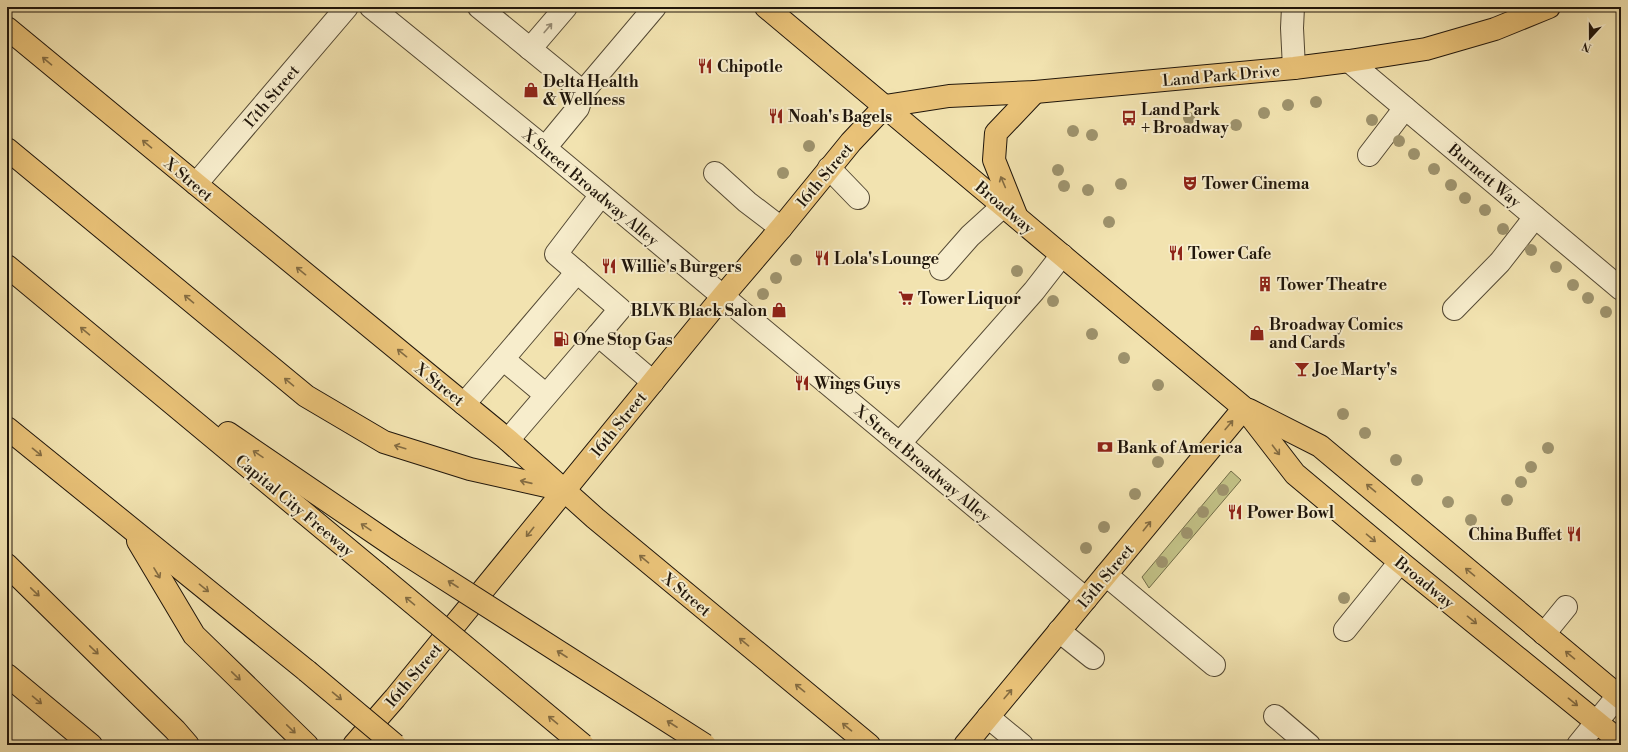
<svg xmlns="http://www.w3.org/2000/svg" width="1628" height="752" font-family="'Libre Bodoni',serif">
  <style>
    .green { fill: #c2c186; stroke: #716c48 }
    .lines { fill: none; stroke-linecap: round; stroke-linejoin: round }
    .minor-casing { stroke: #544934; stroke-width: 24 }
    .major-casing { stroke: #20160b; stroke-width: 24 }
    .highway-casing { stroke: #20160b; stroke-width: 24 }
    .minor { stroke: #f7edcc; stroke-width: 22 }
    .major { stroke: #e9c278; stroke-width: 22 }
    .highway { stroke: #e9c278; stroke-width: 22 }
    .highway-bridge-casing { stroke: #20160b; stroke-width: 24; stroke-linecap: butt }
    .highway-bridge { stroke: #e9c278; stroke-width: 22 }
    .tree { fill: #9e936d }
    .oneway { stroke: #968c75 }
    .oneway2 { stroke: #846c42 }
    .labels { text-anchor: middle; stroke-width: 4; stroke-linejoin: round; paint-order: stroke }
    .poi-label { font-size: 16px; font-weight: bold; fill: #20160b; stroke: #f7edcc; text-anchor: start }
    .street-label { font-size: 16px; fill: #20160b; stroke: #f7edcc }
  </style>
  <rect width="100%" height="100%" fill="#f2e3b0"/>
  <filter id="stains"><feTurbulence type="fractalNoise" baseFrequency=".005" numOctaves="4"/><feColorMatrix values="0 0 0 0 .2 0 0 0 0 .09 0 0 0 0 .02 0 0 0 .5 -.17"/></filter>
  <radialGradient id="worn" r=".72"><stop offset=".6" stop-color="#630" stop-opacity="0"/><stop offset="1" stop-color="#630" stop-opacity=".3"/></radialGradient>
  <!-- green -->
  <path class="green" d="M1231 471 1241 480 1149 588 1142 577Z"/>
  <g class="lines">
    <!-- minor casing -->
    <g class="minor-casing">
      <g id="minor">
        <path d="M371 7 545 148 1086 599"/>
        <path d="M479 7 583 92"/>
        <path d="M1293 7 1292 28 1294 68"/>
        <path d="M530 49 566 7"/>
        <path d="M1349 61 1621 289"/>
        <path d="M545 148 578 108 583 92 655 7"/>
        <path d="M1369 155 1405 108"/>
        <path d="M829 168 858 198"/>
        <path d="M715 173 747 202 781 228"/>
        <path d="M196 184 347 7"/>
        <path d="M601 195 556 254 620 309 598 335 653 382"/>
        <path d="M941 269 970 236 1003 206"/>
        <path d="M1454 309 1500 262 1535 217"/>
        <path d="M546 395 503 359 577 272"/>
        <path d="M464 404 503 359"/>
        <path d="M508 440 598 335"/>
        <path d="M900 443 1034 291 1062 255"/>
        <path d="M1106 575 1214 665"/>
        <path d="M1345 630 1400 562"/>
        <path d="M1059 631 1093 658"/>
        <path d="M1544 634 1566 607"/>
        <path d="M1275 716 1309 745"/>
        <path d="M988 717 1022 745"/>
        <path d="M1578 745 1621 692"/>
      </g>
    </g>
    <!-- major casing -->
    <g class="major-casing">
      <g id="major">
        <path d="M766 7 1244 408 1295 474 1400 562 1621 742"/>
        <path d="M7 28 196 184 508 440 595 518 869 745"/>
        <path d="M885 106 949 96 1035 92 1294 68 1349 61 1426 49 1495 29 1549 7"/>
        <path d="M1016 215 994 160 996 133 1035 92"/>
        <path d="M1249 410 1320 446 1621 698"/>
        <path d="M7 675 91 745"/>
        <path d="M354 745 395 698 723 296 781 228 851 142 885 106"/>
        <path d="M965 745 1244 408"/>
      </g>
    </g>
    <!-- highway casing -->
    <g class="highway-casing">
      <g id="highway">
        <path d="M7 149 306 396 384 442 470 469 564 490"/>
        <path d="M7 266 379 575"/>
        <path d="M7 428 307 671"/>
        <path d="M228 433 398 549"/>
        <path d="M138 541 194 635 307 745"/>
        <path d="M7 565 175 730 188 745"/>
      </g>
    </g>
    <!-- minor -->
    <use href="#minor" class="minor"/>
    <!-- major -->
    <use href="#major" class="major"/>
    <!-- highway -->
    <use href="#highway" class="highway"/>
    <!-- highway-bridge casing -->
    <g class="highway-bridge-casing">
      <g id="highway-bridge">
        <path d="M398 549 705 745"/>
        <path d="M379 575 583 745"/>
        <path d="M307 671 395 745"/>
      </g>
    </g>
    <!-- highway-bridge -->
    <use href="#highway-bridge" class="highway-bridge"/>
  </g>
  <!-- trees -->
  <g class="tree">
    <circle cx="1316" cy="102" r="6"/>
    <circle cx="1288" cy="105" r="6"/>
    <circle cx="1264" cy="113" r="6"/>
    <circle cx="1189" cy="118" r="6"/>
    <circle cx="1372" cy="120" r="6"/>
    <circle cx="1236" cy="125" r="6"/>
    <circle cx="1073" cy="131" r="6"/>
    <circle cx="1092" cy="135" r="6"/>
    <circle cx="1399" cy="141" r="6"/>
    <circle cx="809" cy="146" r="6"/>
    <circle cx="1414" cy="154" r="6"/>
    <circle cx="1434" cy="169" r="6"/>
    <circle cx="1058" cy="170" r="6"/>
    <circle cx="783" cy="173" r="6"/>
    <circle cx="1121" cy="184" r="6"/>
    <circle cx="1451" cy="185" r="6"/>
    <circle cx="1064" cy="186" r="6"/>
    <circle cx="1088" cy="190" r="6"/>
    <circle cx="1465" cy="198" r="6"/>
    <circle cx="1485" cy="210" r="6"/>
    <circle cx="1109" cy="222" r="6"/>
    <circle cx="1503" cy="229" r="6"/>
    <circle cx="1531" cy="250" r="6"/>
    <circle cx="796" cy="260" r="6"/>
    <circle cx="1556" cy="267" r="6"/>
    <circle cx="1017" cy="271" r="6"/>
    <circle cx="776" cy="278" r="6"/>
    <circle cx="1573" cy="285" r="6"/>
    <circle cx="763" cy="294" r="6"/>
    <circle cx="1588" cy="298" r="6"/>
    <circle cx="1053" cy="301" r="6"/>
    <circle cx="1606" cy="312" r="6"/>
    <circle cx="1092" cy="334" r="6"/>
    <circle cx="1124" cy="358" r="6"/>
    <circle cx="1158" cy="385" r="6"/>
    <circle cx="1343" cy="414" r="6"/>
    <circle cx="1365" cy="433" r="6"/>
    <circle cx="1548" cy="448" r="6"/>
    <circle cx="1396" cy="460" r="6"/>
    <circle cx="1158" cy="462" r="6"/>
    <circle cx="1531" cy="467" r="6"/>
    <circle cx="1417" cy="480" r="6"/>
    <circle cx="1521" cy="482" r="6"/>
    <circle cx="1223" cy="490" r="6"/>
    <circle cx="1135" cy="494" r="6"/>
    <circle cx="1507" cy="500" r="6"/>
    <circle cx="1448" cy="502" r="6"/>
    <circle cx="1203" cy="512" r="6"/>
    <circle cx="1471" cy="520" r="6"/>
    <circle cx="1104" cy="527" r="6"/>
    <circle cx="1187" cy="533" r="6"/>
    <circle cx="1086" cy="548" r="6"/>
    <circle cx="1162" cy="562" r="6"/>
    <circle cx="1344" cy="598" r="6"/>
  </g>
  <!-- one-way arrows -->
  <defs><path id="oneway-shaft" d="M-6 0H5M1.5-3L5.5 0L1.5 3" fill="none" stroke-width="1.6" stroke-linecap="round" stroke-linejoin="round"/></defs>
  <use class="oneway" href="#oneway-shaft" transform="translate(548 28) rotate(-50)"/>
  <g class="oneway2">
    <use href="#oneway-shaft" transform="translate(47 61) rotate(-140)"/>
    <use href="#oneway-shaft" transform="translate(147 144) rotate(-140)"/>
    <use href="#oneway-shaft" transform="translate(1003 182) rotate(-113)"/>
    <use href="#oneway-shaft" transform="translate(301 271) rotate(-141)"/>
    <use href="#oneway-shaft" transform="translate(189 299) rotate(-140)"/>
    <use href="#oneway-shaft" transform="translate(85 331) rotate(-140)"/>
    <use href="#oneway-shaft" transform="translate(402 353) rotate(-141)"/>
    <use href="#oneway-shaft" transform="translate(289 382) rotate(-140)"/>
    <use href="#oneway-shaft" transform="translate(1229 425) rotate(-50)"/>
    <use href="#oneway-shaft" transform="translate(400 447) rotate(-163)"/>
    <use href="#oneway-shaft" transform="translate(1276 450) rotate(53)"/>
    <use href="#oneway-shaft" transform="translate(37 452) rotate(39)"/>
    <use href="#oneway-shaft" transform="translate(258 454) rotate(-146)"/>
    <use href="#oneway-shaft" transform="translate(526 482) rotate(-167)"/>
    <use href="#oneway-shaft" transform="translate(1371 488) rotate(-140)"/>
    <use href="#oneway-shaft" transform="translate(1147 526) rotate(-51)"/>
    <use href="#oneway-shaft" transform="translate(366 527) rotate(-146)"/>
    <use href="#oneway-shaft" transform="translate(530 532) rotate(129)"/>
    <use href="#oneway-shaft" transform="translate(1371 538) rotate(40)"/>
    <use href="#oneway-shaft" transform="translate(644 559) rotate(-140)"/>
    <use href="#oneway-shaft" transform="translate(1470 572) rotate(-140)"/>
    <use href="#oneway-shaft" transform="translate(157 573) rotate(59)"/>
    <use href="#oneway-shaft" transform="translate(453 584) rotate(-147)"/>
    <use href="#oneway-shaft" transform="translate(204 588) rotate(39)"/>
    <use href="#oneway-shaft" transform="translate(35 592) rotate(44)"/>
    <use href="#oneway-shaft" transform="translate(410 601) rotate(-140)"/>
    <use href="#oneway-shaft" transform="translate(1472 620) rotate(39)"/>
    <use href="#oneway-shaft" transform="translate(744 642) rotate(-140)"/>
    <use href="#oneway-shaft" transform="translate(94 650) rotate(44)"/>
    <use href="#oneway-shaft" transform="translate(562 654) rotate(-147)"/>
    <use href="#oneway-shaft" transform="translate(1570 655) rotate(-140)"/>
    <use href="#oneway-shaft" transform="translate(236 676) rotate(44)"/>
    <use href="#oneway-shaft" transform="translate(800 688) rotate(-141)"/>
    <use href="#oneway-shaft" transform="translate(1008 694) rotate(-50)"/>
    <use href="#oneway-shaft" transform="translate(337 696) rotate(40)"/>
    <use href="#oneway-shaft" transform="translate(37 700) rotate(40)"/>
    <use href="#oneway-shaft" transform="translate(1573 702) rotate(39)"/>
    <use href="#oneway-shaft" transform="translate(553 720) rotate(-140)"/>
    <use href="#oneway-shaft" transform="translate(672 724) rotate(-147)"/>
    <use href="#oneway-shaft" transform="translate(847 727) rotate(-140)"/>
    <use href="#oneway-shaft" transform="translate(291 729) rotate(44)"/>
  </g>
  <!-- icons -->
  <defs>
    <g id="restaurant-bare" transform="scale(1.2)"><path d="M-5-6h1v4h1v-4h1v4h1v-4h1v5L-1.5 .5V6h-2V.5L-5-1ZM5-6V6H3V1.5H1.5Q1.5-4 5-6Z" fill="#8f2418" stroke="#f7edcc" stroke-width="2.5" paint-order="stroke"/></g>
    <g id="shop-bare" transform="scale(1.2)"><path d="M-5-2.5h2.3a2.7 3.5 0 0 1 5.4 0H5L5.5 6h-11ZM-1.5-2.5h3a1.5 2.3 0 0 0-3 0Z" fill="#8f2418" stroke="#f7edcc" stroke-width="2.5" paint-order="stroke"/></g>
    <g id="bus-bare" transform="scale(1.2)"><path d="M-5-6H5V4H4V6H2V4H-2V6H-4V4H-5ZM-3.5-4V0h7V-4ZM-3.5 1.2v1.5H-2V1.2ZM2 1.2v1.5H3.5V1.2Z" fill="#8f2418" stroke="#f7edcc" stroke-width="2.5" paint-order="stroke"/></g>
    <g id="theatre-bare" transform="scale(1.2)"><path d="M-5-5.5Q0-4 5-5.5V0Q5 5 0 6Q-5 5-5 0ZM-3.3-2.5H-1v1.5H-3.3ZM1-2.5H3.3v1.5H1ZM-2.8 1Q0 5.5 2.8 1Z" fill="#8f2418" stroke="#f7edcc" stroke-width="2.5" paint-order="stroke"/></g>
    <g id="building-bare" transform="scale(1.2)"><path d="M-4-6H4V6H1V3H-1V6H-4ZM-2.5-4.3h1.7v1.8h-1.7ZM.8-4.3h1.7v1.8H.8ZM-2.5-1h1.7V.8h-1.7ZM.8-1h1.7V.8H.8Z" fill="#8f2418" stroke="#f7edcc" stroke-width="2.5" paint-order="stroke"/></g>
    <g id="supermarket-bare" transform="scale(1.2)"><path d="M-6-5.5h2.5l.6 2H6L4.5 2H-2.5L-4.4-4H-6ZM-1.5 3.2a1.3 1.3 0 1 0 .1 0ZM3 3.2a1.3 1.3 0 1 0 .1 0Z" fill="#8f2418" stroke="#f7edcc" stroke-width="2.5" paint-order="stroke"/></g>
    <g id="fuel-bare" transform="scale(1.2)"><path d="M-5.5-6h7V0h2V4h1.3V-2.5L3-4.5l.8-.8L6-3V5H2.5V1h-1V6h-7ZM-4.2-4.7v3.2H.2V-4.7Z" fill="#8f2418" stroke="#f7edcc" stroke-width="2.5" paint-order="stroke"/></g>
    <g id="bar-bare" transform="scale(1.2)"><path d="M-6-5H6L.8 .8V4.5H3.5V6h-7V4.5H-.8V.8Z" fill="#8f2418" stroke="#f7edcc" stroke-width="2.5" paint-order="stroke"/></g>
    <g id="bank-bare" transform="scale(1.2)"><path d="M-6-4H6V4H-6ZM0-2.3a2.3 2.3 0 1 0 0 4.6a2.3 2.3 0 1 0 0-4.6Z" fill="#8f2418" stroke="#f7edcc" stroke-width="2.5" paint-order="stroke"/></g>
  </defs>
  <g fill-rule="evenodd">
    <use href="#restaurant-bare" x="705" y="66"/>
    <use href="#shop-bare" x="531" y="90"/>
    <use href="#restaurant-bare" x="776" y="116"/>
    <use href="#bus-bare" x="1129" y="118"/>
    <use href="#theatre-bare" x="1190" y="183"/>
    <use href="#restaurant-bare" x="1176" y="253"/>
    <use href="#restaurant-bare" x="822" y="258"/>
    <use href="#restaurant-bare" x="609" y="266"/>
    <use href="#building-bare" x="1265" y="284"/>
    <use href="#supermarket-bare" x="906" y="298"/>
    <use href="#shop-bare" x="779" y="310"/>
    <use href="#shop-bare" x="1257" y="333"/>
    <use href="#fuel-bare" x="561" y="339"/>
    <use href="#bar-bare" x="1302" y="369"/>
    <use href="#restaurant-bare" x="802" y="383"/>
    <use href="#bank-bare" x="1105" y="447"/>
    <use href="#restaurant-bare" x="1235" y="512"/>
    <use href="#restaurant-bare" x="1574" y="534"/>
  </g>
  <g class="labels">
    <!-- poi labels -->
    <g class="poi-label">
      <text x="717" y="72">Chipotle</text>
      <text x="543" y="87">Delta Health<tspan x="543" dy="18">&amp; Wellness</tspan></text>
      <text x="1141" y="115">Land Park<tspan x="1141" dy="18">+ Broadway</tspan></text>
      <text x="788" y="122">Noah's Bagels</text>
      <text x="1202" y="189">Tower Cinema</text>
      <text x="1188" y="259">Tower Cafe</text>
      <text x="834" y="264">Lola's Lounge</text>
      <text x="621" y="272">Willie's Burgers</text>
      <text x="1277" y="290">Tower Theatre</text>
      <text x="918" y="304">Tower Liquor</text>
      <text x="767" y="316" text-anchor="end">BLVK Black Salon</text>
      <text x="1269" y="330">Broadway Comics<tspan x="1269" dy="18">and Cards</tspan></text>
      <text x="573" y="345">One Stop Gas</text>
      <text x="1314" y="375">Joe Marty's</text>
      <text x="814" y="389">Wings Guys</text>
      <text x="1117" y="453">Bank of America</text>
      <text x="1247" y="518">Power Bowl</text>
      <text x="1562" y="540" text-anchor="end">China Buffet</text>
    </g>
    <!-- street labels -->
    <g class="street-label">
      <text transform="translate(1221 75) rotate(-5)" y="6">Land Park Drive</text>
      <text transform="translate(271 96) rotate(-50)" y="6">17th Street</text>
      <text transform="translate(824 175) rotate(-50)" y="6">16th Street</text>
      <text transform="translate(1485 175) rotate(40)" y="6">Burnett Way</text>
      <text transform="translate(189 179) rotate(40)" y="6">X Street</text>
      <text transform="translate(591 187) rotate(40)" y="6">X Street Broadway Alley</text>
      <text transform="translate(1005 207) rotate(40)" y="6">Broadway</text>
      <text transform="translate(440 384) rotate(39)" y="6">X Street</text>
      <text transform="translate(618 424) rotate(-51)" y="6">16th Street</text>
      <text transform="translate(923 463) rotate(40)" y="6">X Street Broadway Alley</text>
      <text transform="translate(295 505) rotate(40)" y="6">Capital City Freeway</text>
      <text transform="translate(1105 576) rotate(-50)" y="6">15th Street</text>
      <text transform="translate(1425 582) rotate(39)" y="6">Broadway</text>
      <text transform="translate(687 594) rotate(40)" y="6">X Street</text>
      <text transform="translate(413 675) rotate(-50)" y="6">16th Street</text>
    </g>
  </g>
  <!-- margin -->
  <rect width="1628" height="752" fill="none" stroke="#f2e3b0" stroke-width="24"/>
  <rect x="8" y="8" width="1612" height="736" fill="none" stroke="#20160b" stroke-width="2"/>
  <rect x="12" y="12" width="1604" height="728" fill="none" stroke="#20160b"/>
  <!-- north arrow -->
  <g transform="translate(1590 38) rotate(201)" stroke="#f7edcc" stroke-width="3" paint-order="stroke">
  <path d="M0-3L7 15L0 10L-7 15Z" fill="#20160b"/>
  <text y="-6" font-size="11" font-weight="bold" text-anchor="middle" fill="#20160b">N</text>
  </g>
  <rect width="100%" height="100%" filter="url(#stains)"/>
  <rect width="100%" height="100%" fill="url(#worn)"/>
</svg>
